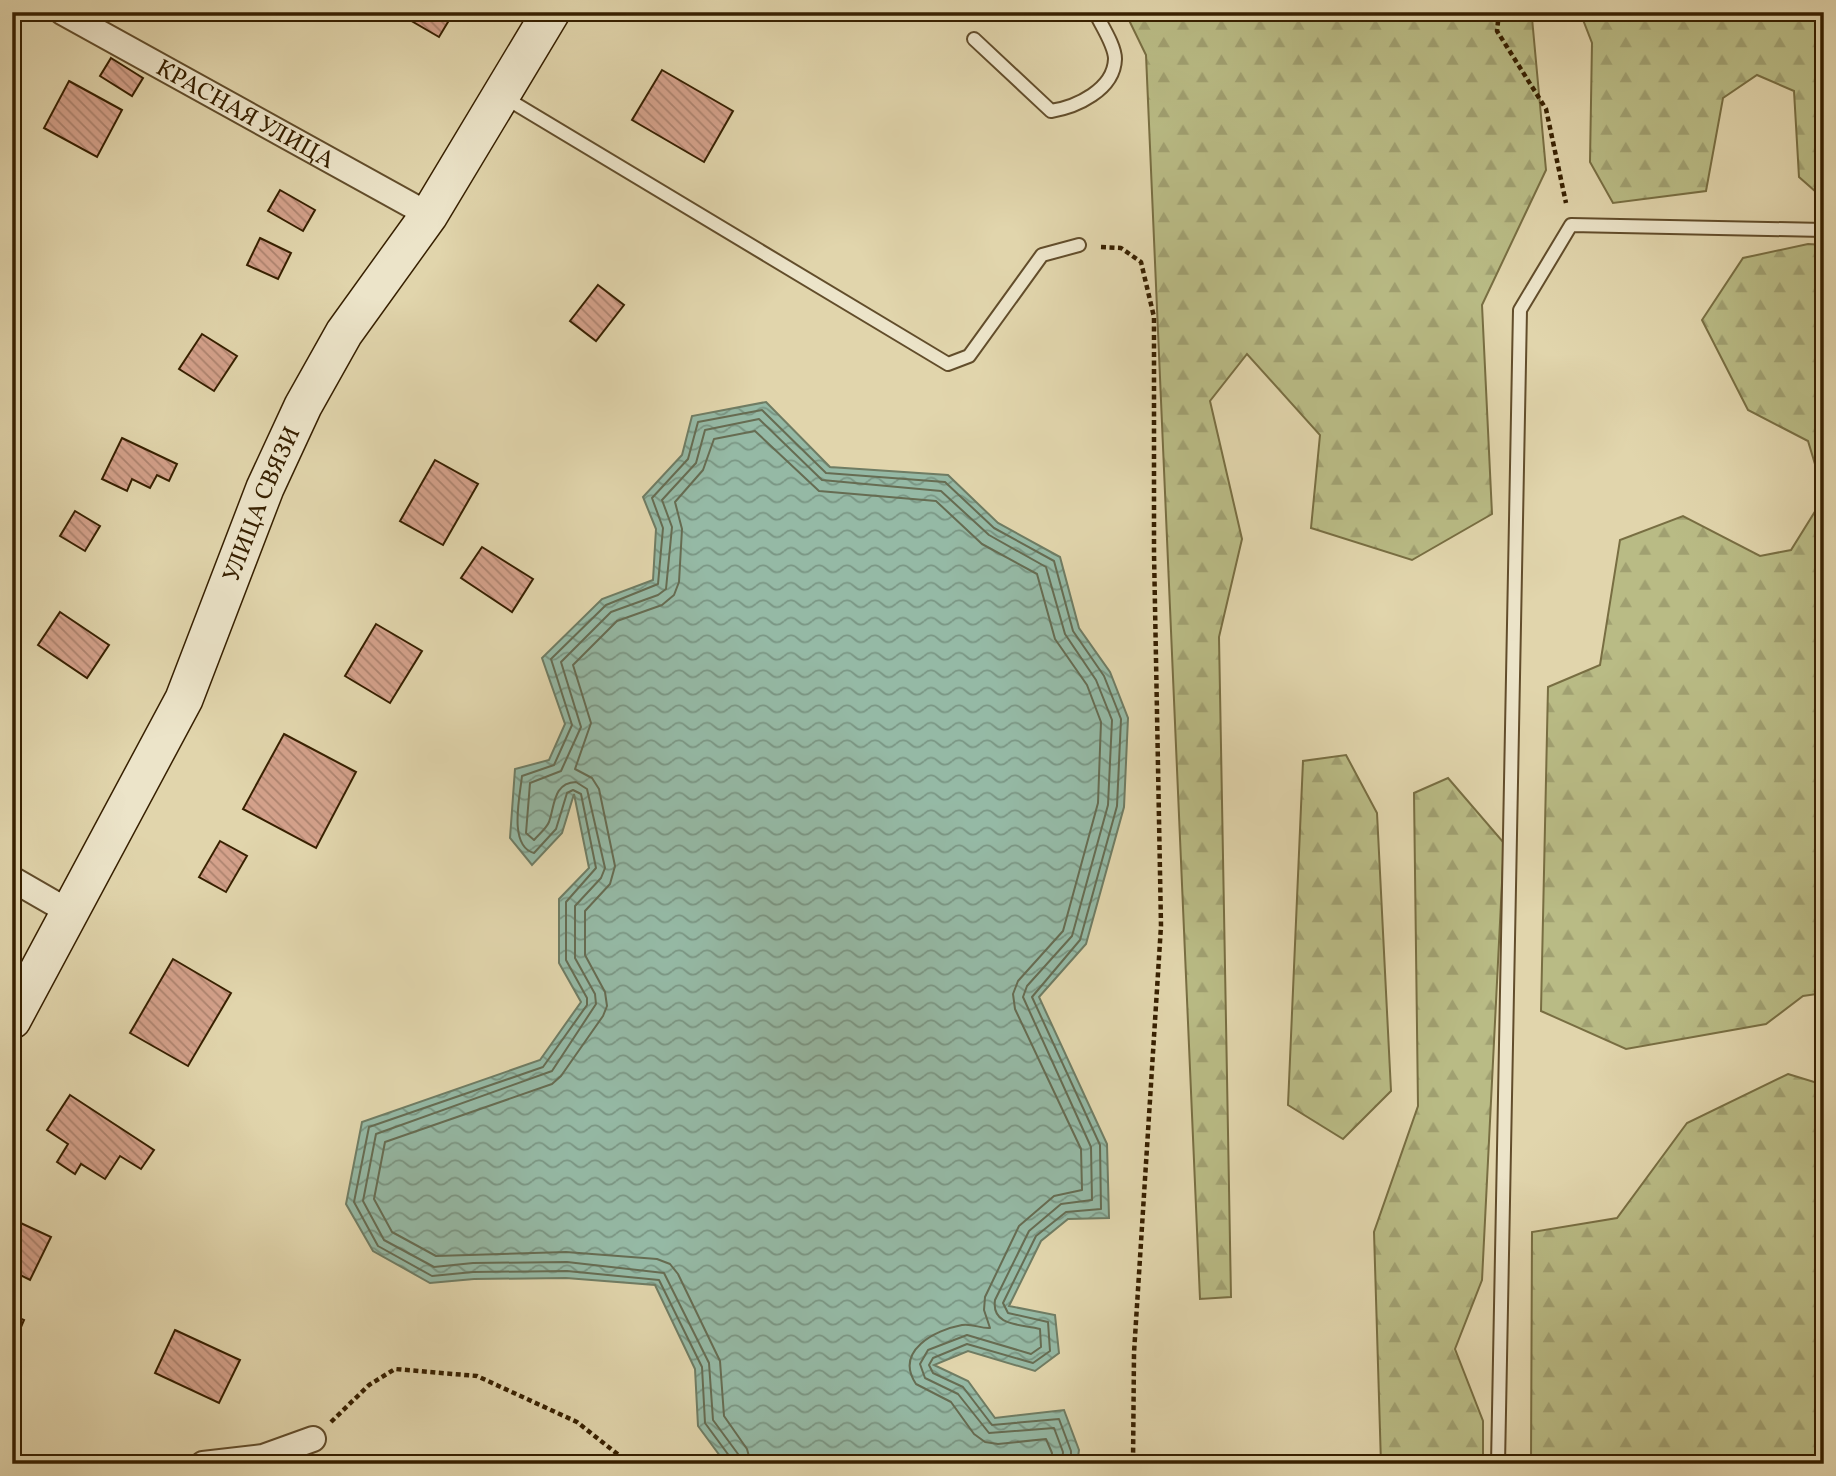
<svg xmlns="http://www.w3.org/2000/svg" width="1836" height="1476" font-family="Vollkorn,serif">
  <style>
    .forest { fill: url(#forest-firs); stroke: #786e42; stroke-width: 2 }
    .water { fill: url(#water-waves); stroke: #6f7c63; stroke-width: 2 }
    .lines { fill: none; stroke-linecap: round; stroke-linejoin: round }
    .shore { stroke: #666c52; stroke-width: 2 }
    .building { fill: url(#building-back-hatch); stroke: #372000; stroke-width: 2 }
    .service-casing { stroke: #624d2b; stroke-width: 16 }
    .minor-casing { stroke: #624d2b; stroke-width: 28 }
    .secondary-casing { stroke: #372000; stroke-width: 40 }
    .path { stroke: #372000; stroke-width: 4.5; stroke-dasharray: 5 3.5; stroke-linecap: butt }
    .service { stroke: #ece4c9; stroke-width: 12 }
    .minor { stroke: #ece4c9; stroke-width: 24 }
    .secondary { stroke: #ece4c9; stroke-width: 37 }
    .labels { text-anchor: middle; stroke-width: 5; stroke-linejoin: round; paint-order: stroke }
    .street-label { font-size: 24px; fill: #372000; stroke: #ece4c9 }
  </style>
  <defs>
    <pattern id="forest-firs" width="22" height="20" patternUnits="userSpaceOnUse" patternTransform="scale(1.75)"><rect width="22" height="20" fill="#b9bb85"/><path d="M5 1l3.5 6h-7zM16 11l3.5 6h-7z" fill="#a0a071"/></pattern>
    <pattern id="water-waves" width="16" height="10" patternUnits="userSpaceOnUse" patternTransform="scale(1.75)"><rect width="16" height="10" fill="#95b9a5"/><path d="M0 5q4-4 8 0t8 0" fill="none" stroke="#7a9684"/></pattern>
    <pattern id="building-back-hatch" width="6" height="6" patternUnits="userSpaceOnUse" patternTransform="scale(1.75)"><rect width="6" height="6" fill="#d4a18b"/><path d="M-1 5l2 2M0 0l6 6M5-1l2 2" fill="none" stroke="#ad836f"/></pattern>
  </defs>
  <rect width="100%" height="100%" fill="#e1d5ac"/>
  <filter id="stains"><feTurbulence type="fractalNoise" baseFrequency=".00286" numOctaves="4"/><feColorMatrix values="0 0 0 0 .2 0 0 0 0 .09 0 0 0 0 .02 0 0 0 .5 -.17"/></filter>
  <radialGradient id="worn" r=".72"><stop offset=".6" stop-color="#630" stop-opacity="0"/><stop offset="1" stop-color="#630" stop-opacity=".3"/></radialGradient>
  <!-- forest -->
  <g class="forest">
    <path d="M1125 12H1528L1532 18 1546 170 1482 305 1492 514 1412 560 1311 528 1320 435 1247 354 1210 401 1242 539 1219 637 1231 1297 1200 1299 1146 55Z"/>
    <path d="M1580 12H1824V199L1799 177 1794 91 1757 75 1723 98 1706 191 1613 203 1590 162 1592 43Z"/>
    <path d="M1808 244 1824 245V494L1808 441 1748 410 1702 320 1743 258Z"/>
    <path d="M1824 497V993L1803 996 1766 1024 1626 1049 1541 1011 1548 687 1600 665 1620 540 1683 516 1760 556 1791 550Z"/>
    <path d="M1346 755 1377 813 1391 1091 1343 1139 1288 1105 1303 761Z"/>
    <path d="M1448 778 1504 843 1482 1280 1455 1349 1483 1421V1464H1381L1374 1232 1418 1106 1414 793Z"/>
    <path d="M1788 1074 1824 1085V1464H1531L1532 1232 1617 1218 1687 1123Z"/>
  </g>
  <!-- water -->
  <path class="water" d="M766 402 830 467 948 475 998 523 1060 557 1079 628 1110 672 1128 718 1124 807 1086 944 1039 997 1107 1144 1109 1218 1068 1219 1041 1241 1009 1306 1055 1315 1059 1353 1035 1371 968 1351 934 1365 968 1381 995 1418 1064 1410 1079 1450 1077 1464H726L698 1426 695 1369 655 1285 566 1278 474 1279 430 1283 373 1251 346 1204 362 1122 540 1060 581 1002 559 963V899L589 868 574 794 562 833 532 865 510 838 515 769 549 760 565 724 542 658 602 599 653 580 656 529 643 497 682 455 692 416Z"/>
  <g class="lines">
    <!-- shore -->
    <g class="shore">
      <path d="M731 1464 730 1457 705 1423 702 1367 659 1280 567 1271 473 1272 432 1276 378 1246 354 1202 369 1127 543 1067 587 1005V998L566 960V902L596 868 581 794 573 790 567 793 556 829 534 853C508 846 520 796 522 776L554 765 572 725 551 659 606 605 658 584 663 528 652 498 688 459 698 422 762 410 826 473 945 482 994 528 1054 561 1073 631 1104 676 1121 719 1117 806 1080 940 1032 997 1100 1145 1101 1209 1066 1212 1036 1236 1003 1303 1008 1313 1048 1322 1050 1351 1033 1363 967 1344 933 1358 929 1365 933 1373 963 1387 992 1425 1059 1419 1071 1451V1464"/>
      <path d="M740 1464 738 1454 713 1420 709 1363 664 1273 567 1262 473 1263 434 1267 384 1240 363 1201 376 1134 552 1071 596 1004 595 994 575 958V906L601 878 605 868 587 789 576 782C553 783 555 805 549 822 546 829 539 834 534 840L526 833 530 783 561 771 581 727 561 662 611 612 658 595 666 589 672 527 662 500 696 463 705 430 759 419 822 480 941 491 989 535 1046 567 1065 634 1096 680 1112 720 1108 805 1072 936 1027 986 1023 997 1091 1147 1092 1200 1061 1204 1029 1231 995 1300C991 1327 1022 1324 1040 1329L1041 1347 1031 1354 967 1335 928 1350 920 1364 925 1378 958 1394 989 1433 1054 1428 1063 1452 1062 1464"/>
      <path d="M751 1464 747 1449 724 1416 720 1361 678 1274 670 1264 657 1259 566 1252 436 1256 392 1232 374 1199 385 1142 552 1084 561 1076 603 1016 607 1006 605 992 585 955V911L610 884 615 866 599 789 592 778 575 769 591 723 573 665 617 621 662 605 674 595 679 582 682 529 675 502 703 470 714 439 755 431 819 491 936 501 982 544 1037 574 1055 639 1087 685 1101 722 1098 803 1063 931 1018 981 1013 994 1015 1009 1081 1149 1082 1190 1054 1196 1019 1226 985 1297 984 1310 990 1328C981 1329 972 1323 962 1325 935 1330 894 1351 916 1384L951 1402 974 1434 985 1442 998 1444 1046 1439 1052 1453 1051 1464"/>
    </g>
  </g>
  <!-- building -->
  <g class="building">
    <path d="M396 12H454L439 37Z"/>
    <path d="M111 58 143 78 132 96 100 76Z"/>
    <path d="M662 70 733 111 704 162 632 120Z"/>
    <path d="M69 81 122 110 97 157 44 128Z"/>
    <path d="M280 190 315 210 303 231 268 211Z"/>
    <path d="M260 238 291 253 278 279 247 265Z"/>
    <path d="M598 285 624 305 596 341 570 321Z"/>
    <path d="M202 334 237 356 214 391 179 369Z"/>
    <path d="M122 438 177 464 169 481 157 475 150 488 132 479 127 491 102 479Z"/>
    <path d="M435 460 478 484 443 545 400 521Z"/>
    <path d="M75 511 100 526 85 551 60 536Z"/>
    <path d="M482 547 533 579 512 612 461 578Z"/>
    <path d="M60 612 109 645 87 678 38 645Z"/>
    <path d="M376 624 422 651 390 703 345 676Z"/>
    <path d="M284 734 356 772 316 848 243 809Z"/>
    <path d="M220 841 247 856 226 892 199 877Z"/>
    <path d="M173 959 231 993 188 1066 130 1033Z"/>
    <path d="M70 1095 154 1150 141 1169 120 1156 105 1179 81 1164 75 1174 57 1162 68 1144 47 1130Z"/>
    <path d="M12 1219 51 1237 30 1280 12 1271Z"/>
    <path d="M12 1315 24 1320 12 1348Z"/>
    <path d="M175 1330 240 1360 219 1403 155 1373Z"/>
  </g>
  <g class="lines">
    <!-- service casing -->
    <g class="service-casing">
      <g id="service">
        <path d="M974 39 1051 111C1076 107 1114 90 1115 59 1115 45 1101 25 1095 12"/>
        <path d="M504 97 948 364 969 356 1042 255 1079 245"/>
        <path d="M1498 1464 1520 310 1571 225 1824 230"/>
      </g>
    </g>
    <!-- minor casing -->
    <g class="minor-casing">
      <g id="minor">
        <path id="s1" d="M62 12 429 215"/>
        <path d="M12 879 71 913"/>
        <path d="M203 1464 263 1457 313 1439"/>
      </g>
    </g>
    <!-- secondary casing -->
    <g class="secondary-casing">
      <g id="secondary">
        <path id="s2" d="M12 1020 184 699 265 488 303 406 344 333 429 215 551 12"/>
      </g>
    </g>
    <!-- path -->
    <g class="path">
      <path d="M1499 12 1497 31 1546 109 1566 203"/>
      <path d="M1101 247 1121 248 1141 262 1154 317V553L1161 926 1134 1353 1133 1464"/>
      <path d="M331 1422 369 1385 395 1369 477 1376 577 1422 630 1464"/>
    </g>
    <!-- service -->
    <use href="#service" class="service"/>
    <!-- minor -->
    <use href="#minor" class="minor"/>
    <!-- secondary -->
    <use href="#secondary" class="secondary"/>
  </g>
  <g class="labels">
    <!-- street labels -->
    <g class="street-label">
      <text dy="8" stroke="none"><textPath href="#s1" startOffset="210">КРАСНАЯ УЛИЦА</textPath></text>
      <text dy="8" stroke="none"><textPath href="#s2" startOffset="574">УЛИЦА СВЯЗИ</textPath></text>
    </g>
  </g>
  <!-- margin -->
  <rect width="1836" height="1476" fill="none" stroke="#e1d5ac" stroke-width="42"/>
  <rect x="14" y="14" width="1808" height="1448" fill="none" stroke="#372000" stroke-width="3.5"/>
  <rect x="21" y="21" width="1794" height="1434" fill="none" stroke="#372000" stroke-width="2"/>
  <rect width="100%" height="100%" filter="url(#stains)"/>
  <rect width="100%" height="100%" fill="url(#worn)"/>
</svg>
